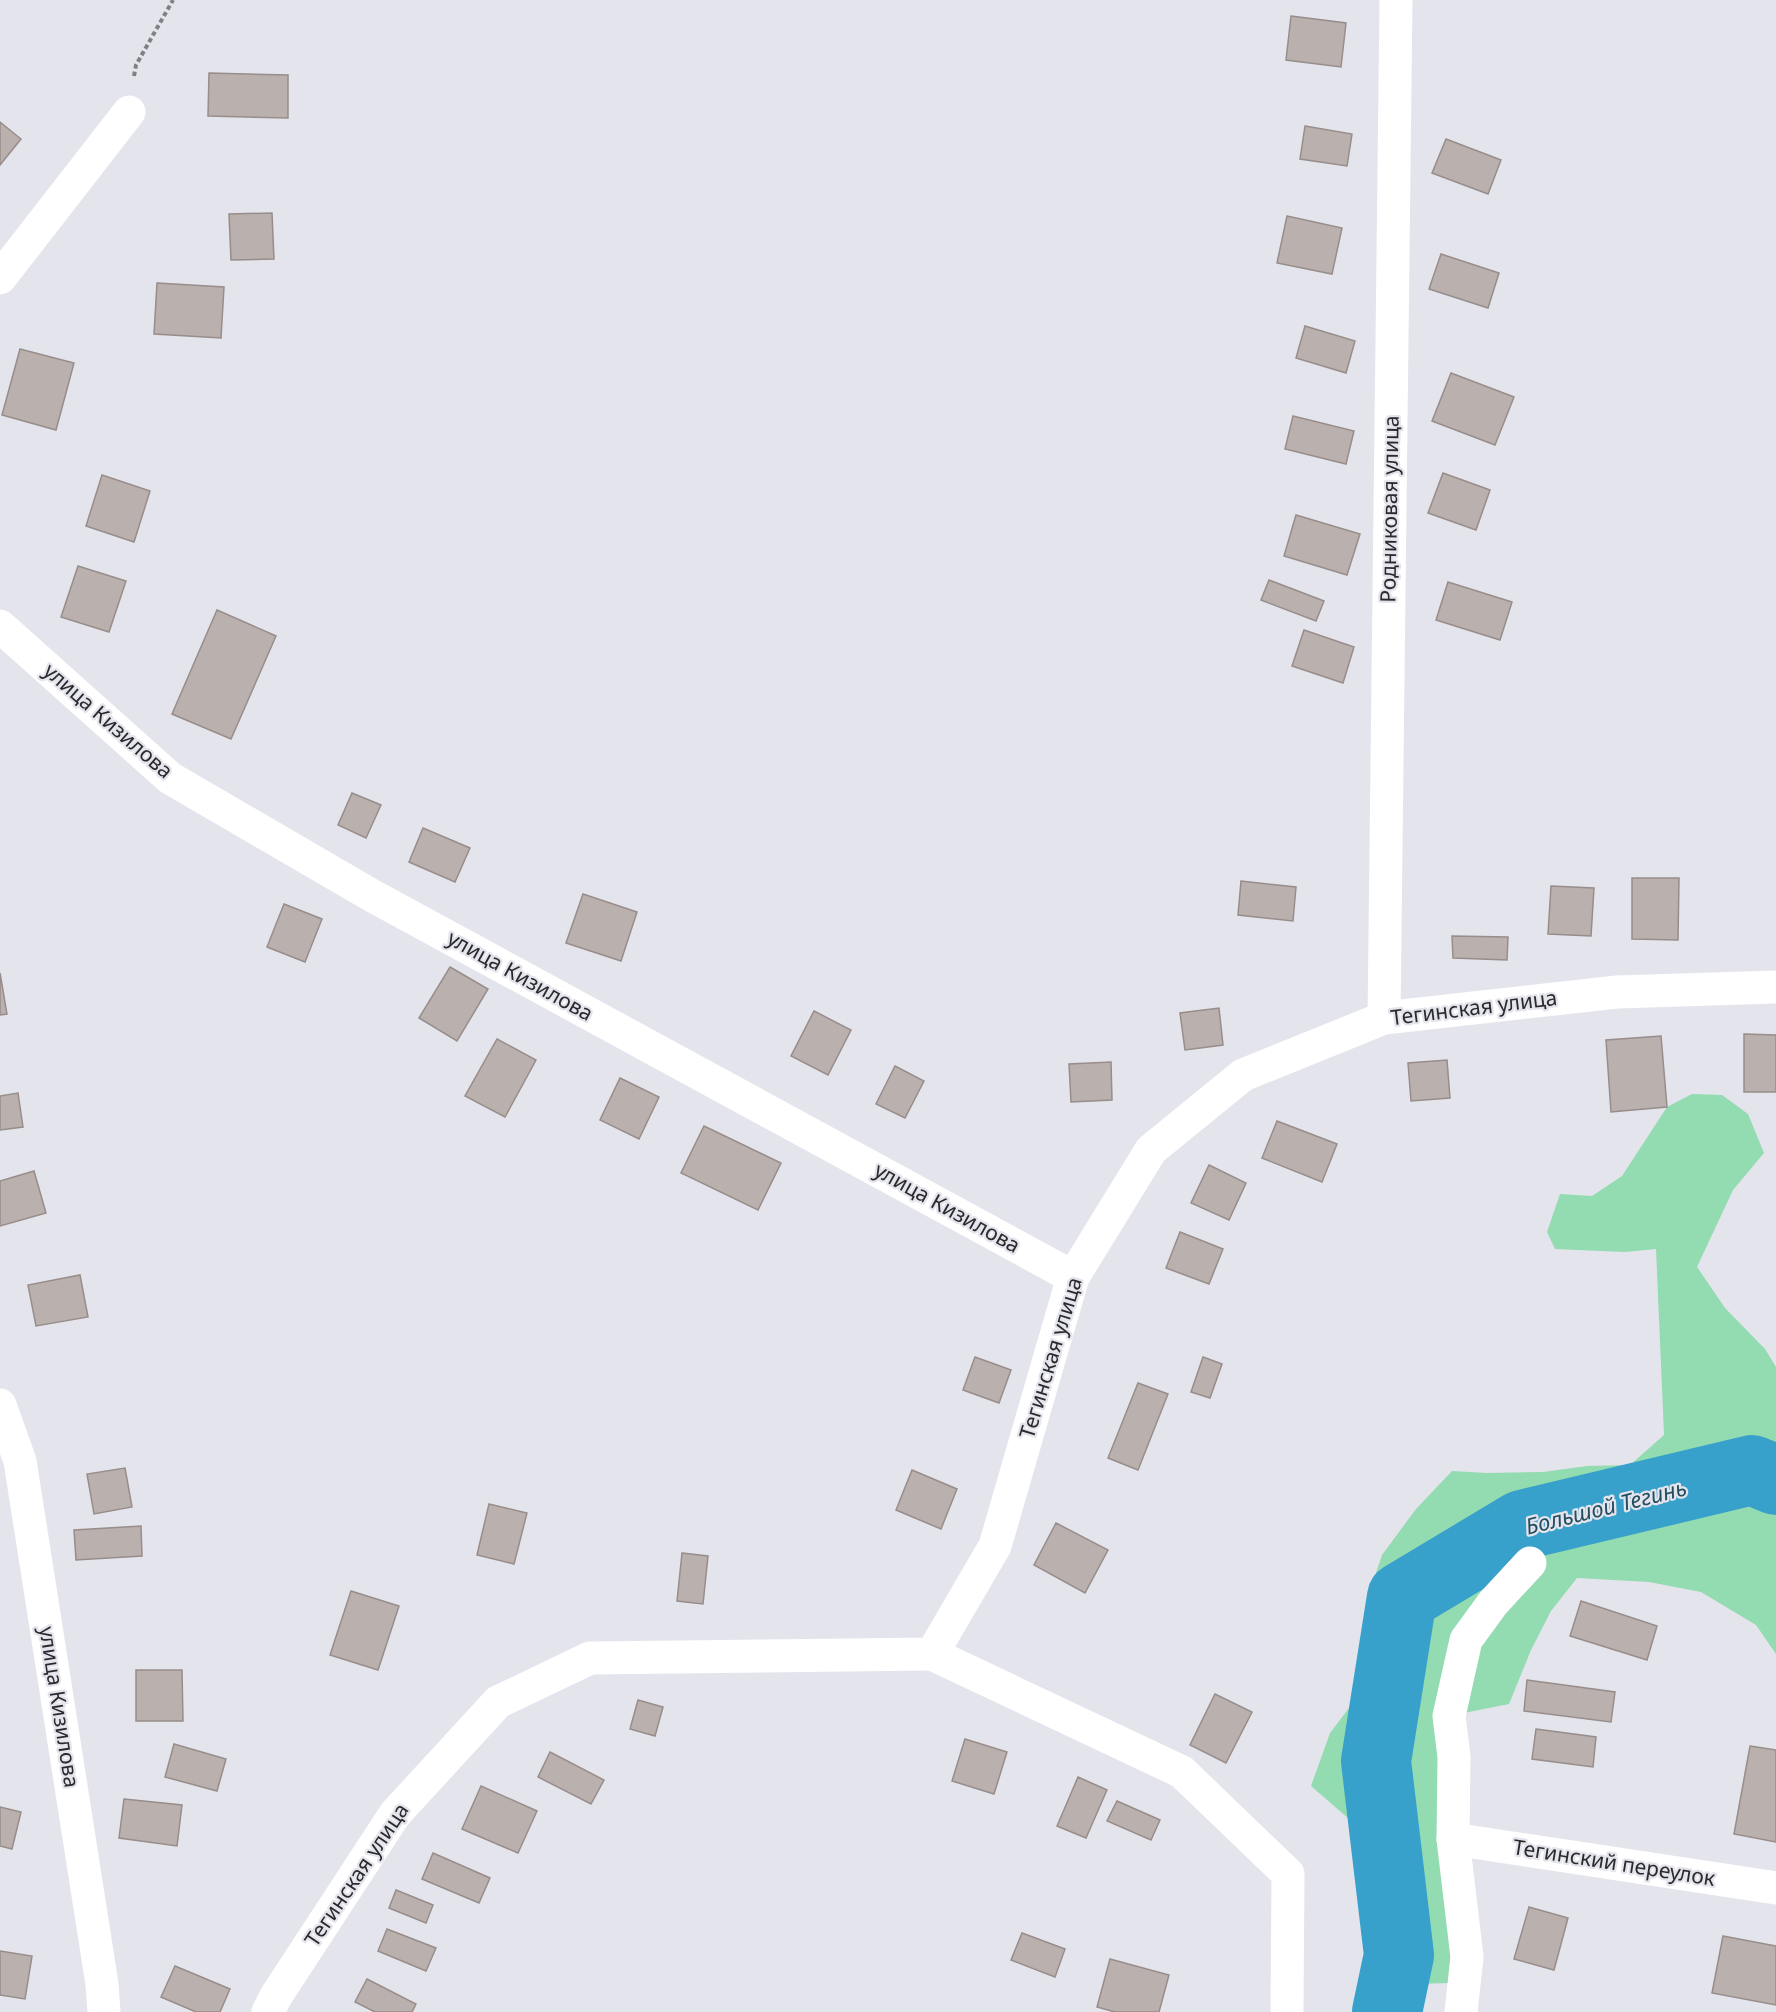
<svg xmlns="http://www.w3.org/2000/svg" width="1776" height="2012" font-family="'Noto Sans',sans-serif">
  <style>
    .green { fill: #93dbb0 }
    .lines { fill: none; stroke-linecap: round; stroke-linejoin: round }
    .river { stroke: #38a1cb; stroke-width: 70 }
    .building { fill: #bab0ad; stroke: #978d8a; stroke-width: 1.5 }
    .path { stroke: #808086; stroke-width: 4; stroke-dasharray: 4.5 3; stroke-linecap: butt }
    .minor { stroke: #fff; stroke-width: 33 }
    .labels { text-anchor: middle; stroke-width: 4.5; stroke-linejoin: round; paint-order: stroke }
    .street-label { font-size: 21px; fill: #2a2a2d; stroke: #e4e4ed }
    .water-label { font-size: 22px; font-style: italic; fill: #234e61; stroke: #e4e4ed }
  </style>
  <rect width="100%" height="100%" fill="#e4e4ed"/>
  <!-- green -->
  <path class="green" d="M1692 1094 1722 1095 1748 1114 1764 1153 1733 1190 1697 1267 1725 1308 1765 1349 1776 1367V1654L1756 1625 1701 1592 1649 1582 1577 1578 1551 1611 1531 1650 1509 1704 1449 1716 1454 1757 1450 1983 1414 1984 1375 1935 1372 1875 1364 1832 1311 1786 1330 1733 1365 1687 1380 1633 1374 1579 1382 1555 1416 1509 1452 1471 1487 1473 1543 1472 1587 1466 1630 1465 1664 1435 1656 1249 1625 1252 1555 1249 1547 1232 1560 1194 1592 1196 1622 1176 1667 1107Z"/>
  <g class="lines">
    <!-- river -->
    <path class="river" d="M1387 2012 1399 1955 1376 1761 1402 1597 1522 1525 1752 1470 1776 1480"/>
  </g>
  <!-- building -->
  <g class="building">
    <path d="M1291 16 1346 23 1341 67 1286 60Z"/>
    <path d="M209 73 288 75V118L208 116Z"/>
    <path d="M0 122 21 139 0 165Z"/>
    <path d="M1305 126 1352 134 1347 166 1300 159Z"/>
    <path d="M1446 139 1501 160 1488 194 1432 173Z"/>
    <path d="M272 213 274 259 231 260 229 214Z"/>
    <path d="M1287 216 1342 228 1332 274 1277 263Z"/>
    <path d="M1441 254 1499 273 1488 308 1429 289Z"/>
    <path d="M157 283 224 287 221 338 154 334Z"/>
    <path d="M1305 326 1355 341 1346 373 1296 358Z"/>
    <path d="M20 349 74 363 56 430 2 415Z"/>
    <path d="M1451 373 1514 397 1495 445 1432 421Z"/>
    <path d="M1293 416 1354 431 1346 464 1285 449Z"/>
    <path d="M1443 473 1490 490 1476 530 1428 513Z"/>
    <path d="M102 475 150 491 134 542 86 526Z"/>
    <path d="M1296 515 1360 534 1347 575 1284 556Z"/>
    <path d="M78 566 126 581 109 632 61 617Z"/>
    <path d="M1269 580 1324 601 1316 621 1261 600Z"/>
    <path d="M1448 582 1512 602 1500 640 1436 620Z"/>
    <path d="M217 610 276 636 231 739 172 714Z"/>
    <path d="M1304 630 1354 647 1343 683 1292 666Z"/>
    <path d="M352 793 381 805 366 838 338 825Z"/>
    <path d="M423 828 470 848 455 882 409 862Z"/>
    <path d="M1632 878H1679L1678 940 1632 939Z"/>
    <path d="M1241 881 1296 887 1293 921 1238 915Z"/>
    <path d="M1551 886 1594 888 1591 936 1548 934Z"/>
    <path d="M583 894 637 912 621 961 566 943Z"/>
    <path d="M284 904 322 919 305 962 267 947Z"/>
    <path d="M1452 936 1508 937 1507 960 1453 958Z"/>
    <path d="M450 967 488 989 457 1041 419 1018Z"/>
    <path d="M0 973 7 1014 0 1015Z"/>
    <path d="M1219 1008 1223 1045 1185 1050 1180 1013Z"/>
    <path d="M814 1011 851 1030 828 1075 791 1056Z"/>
    <path d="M1744 1034 1776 1035V1092H1744Z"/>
    <path d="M1661 1036 1667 1107 1611 1112 1606 1040Z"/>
    <path d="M497 1039 536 1060 505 1117 465 1096Z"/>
    <path d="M1447 1060 1450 1098 1411 1101 1408 1063Z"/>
    <path d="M1111 1062 1112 1100 1071 1102 1069 1064Z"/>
    <path d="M895 1066 924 1081 905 1118 876 1104Z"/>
    <path d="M620 1078 659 1097 639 1139 600 1120Z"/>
    <path d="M18 1093 23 1127 0 1130V1096Z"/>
    <path d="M1277 1121 1337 1144 1322 1182 1262 1158Z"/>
    <path d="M704 1126 781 1163 758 1210 681 1173Z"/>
    <path d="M1209 1165 1246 1183 1229 1220 1191 1203Z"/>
    <path d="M34 1171 46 1213 0 1226V1181Z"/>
    <path d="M1180 1232 1223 1249 1209 1284 1166 1268Z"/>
    <path d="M80 1275 88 1317 36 1326 28 1285Z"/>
    <path d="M975 1357 1011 1370 999 1403 963 1390Z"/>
    <path d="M1203 1357 1222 1364 1210 1398 1191 1392Z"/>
    <path d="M1138 1383 1168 1394 1138 1470 1108 1458Z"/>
    <path d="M125 1468 132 1507 94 1514 87 1474Z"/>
    <path d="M912 1470 957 1489 941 1529 896 1510Z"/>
    <path d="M489 1504 527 1513 514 1564 477 1555Z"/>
    <path d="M1056 1523 1108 1550 1085 1593 1034 1565Z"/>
    <path d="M141 1526 142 1556 76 1560 74 1530Z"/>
    <path d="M682 1553 708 1556 703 1604 677 1601Z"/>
    <path d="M351 1591 399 1606 378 1670 330 1655Z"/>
    <path d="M1581 1601 1657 1626 1647 1660 1570 1636Z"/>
    <path d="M136 1670H182L183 1721H136Z"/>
    <path d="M1527 1680 1615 1692 1611 1722 1524 1711Z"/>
    <path d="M1215 1694 1252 1712 1226 1763 1190 1745Z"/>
    <path d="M638 1700 663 1707 655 1736 630 1729Z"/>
    <path d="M1536 1729 1596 1737 1593 1767 1532 1759Z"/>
    <path d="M965 1739 1007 1752 994 1794 952 1781Z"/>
    <path d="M174 1744 226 1759 217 1791 165 1777Z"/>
    <path d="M1750 1746 1776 1750V1842L1734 1834Z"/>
    <path d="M550 1752 604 1780 591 1804 538 1777Z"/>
    <path d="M1078 1777 1107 1790 1086 1838 1057 1826Z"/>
    <path d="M481 1786 537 1811 518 1853 462 1829Z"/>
    <path d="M124 1799 182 1805 177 1846 119 1838Z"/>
    <path d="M1117 1801 1160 1820 1151 1840 1107 1821Z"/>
    <path d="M0 1807 21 1812 12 1849 0 1846Z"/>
    <path d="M433 1853 490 1878 479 1903 422 1879Z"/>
    <path d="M396 1890 433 1905 426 1923 389 1908Z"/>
    <path d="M1529 1907 1568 1918 1554 1970 1514 1959Z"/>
    <path d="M387 1929 436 1948 426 1971 378 1951Z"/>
    <path d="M1022 1933 1065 1949 1055 1977 1011 1960Z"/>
    <path d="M1723 1936 1776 1946V2005L1712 1993Z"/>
    <path d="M0 1951 32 1956 25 1999 0 1995Z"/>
    <path d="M1110 1959 1169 1975 1159 2012H1115L1097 2007Z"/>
    <path d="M175 1966 230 1989 220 2012H196L161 1997Z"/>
    <path d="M367 1979 416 2004 412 2012H375L355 2002Z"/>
  </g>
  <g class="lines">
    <!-- path -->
    <path class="path" d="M134 76 136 65 173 0"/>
    <!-- minor -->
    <g class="minor">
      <path d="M0 278 129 112"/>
      <path d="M0 626 170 778 371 895 1073 1277"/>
      <path d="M1384 1018 1396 0"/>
      <path d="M0 1405 20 1461 102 1984 104 2012"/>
      <path d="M932 1654 1182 1772 1288 1874 1287 2012"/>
      <path d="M1453 1839 1776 1888"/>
      <path d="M268 2012 276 1996 395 1814 498 1702 590 1658 932 1654 995 1546 1073 1277 1151 1150 1243 1075 1384 1018 1617 992 1776 987"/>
      <path d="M1461 2012 1467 1957 1453 1839 1454 1757 1449 1716 1466 1640 1493 1603 1530 1563"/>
    </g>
  </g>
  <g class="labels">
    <!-- street labels -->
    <g class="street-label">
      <text transform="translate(1390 509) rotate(-89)" y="7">Родниковая улица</text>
      <text transform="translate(108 721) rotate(41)" y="7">улица Кизилова</text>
      <text transform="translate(520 976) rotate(29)" y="7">улица Кизилова</text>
      <text transform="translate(1474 1008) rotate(-7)" y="7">Тегинская улица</text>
      <text transform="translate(947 1208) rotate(29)" y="7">улица Кизилова</text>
      <text transform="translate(1051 1358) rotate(-73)" y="7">Тегинская улица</text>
      <text transform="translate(59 1707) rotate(81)" y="7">улица Кизилова</text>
      <text transform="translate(1614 1863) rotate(9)" y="7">Тегинский переулок</text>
      <text transform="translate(357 1875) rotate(-56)" y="7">Тегинская улица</text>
    </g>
    <!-- water labels -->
    <g class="water-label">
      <text transform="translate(1606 1507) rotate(-14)" y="8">Большой Тегинь</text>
    </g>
  </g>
</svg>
